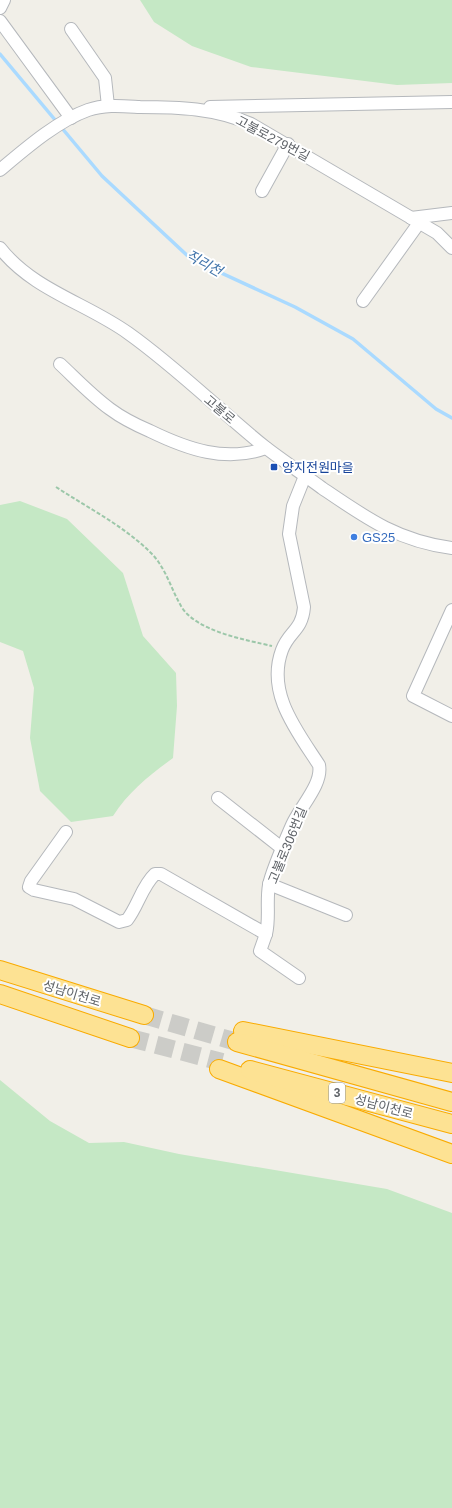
<svg xmlns="http://www.w3.org/2000/svg" width="452" height="1508" font-family="Arial,'Noto Sans KR',sans-serif">
  <style>
    .green { fill: #c5e8c5 }
    .lines { fill: none; stroke-linecap: round; stroke-linejoin: round }
    .stream { stroke: #aadaff; stroke-width: 3.5 }
    .highway-tunnel { stroke: #ccccc8; stroke-width: 18; stroke-dasharray: 18 9; stroke-linecap: butt }
    .minor-casing { stroke: #b5b8bc; stroke-width: 14 }
    .highway-casing { stroke: #f9ab00; stroke-width: 20 }
    .path { stroke: #9cc7a9; stroke-width: 2; stroke-dasharray: 4 2; stroke-linecap: butt }
    .minor { stroke: #fff; stroke-width: 12 }
    .highway { stroke: #fde293; stroke-width: 18 }
    .transit-dot { fill: #1a4fb4; stroke: #fff; stroke-width: 1.5 }
    .shop-dot { fill: #3f7fe0; stroke: #fff; stroke-width: 1.5 }
    .labels { text-anchor: middle; stroke-width: 4; stroke-linejoin: round; paint-order: stroke }
    .shield { fill: #fff; stroke: #8f9295; stroke-width: 1 }
    .shield-label { font-size: 12px; font-weight: bold; fill: #5f6368 }
    .street-label { font-size: 13px; fill: #5f6368; stroke: #fff }
    .transit-label { font-size: 13px; fill: #164399; stroke: #fff; text-anchor: start }
    .shop-label { font-size: 13px; fill: #366cbe; stroke: #fff; text-anchor: start }
    .water-label { font-size: 14px; font-style: italic; fill: #4174aa; stroke: #fff }
  </style>
  <rect width="100%" height="100%" fill="#f1efe8"/>
  <!-- green -->
  <g class="green">
    <path d="M140 0H452V83L397 85 251 67 192 46 154 22Z"/>
    <path d="M20 501 67 519 123 573 143 636 176 673 177 706 173 758C150 775 129 791 113 816L71 822 40 791 30 738 34 688 23 651 0 642V505Z"/>
    <path d="M0 1080 50 1121 89 1143 124 1142 179 1154 387 1189 452 1213V1508H0Z"/>
  </g>
  <g class="lines">
    <!-- stream -->
    <path class="stream" d="M0 54 102 176 191 259 295 307 353 339 436 409 452 418"/>
    <!-- highway-tunnel -->
    <g class="highway-tunnel">
      <path d="M144 1015 237 1042"/>
      <path d="M130 1038 222 1062"/>
    </g>
    <!-- minor casing -->
    <g class="minor-casing">
      <g id="minor">
        <path d="M0 8 4 0"/>
        <path d="M0 21 71 118"/>
        <path d="M71 29 105 78 108 106"/>
        <path d="M210 107 452 102"/>
        <path d="M0 170C25 149 57 121 88 110 105 104 123 106 140 107 178 107 215 108 251 124L437 233 452 248"/>
        <path d="M262 191 288 144"/>
        <path d="M411 218 452 213"/>
        <path d="M0 248C33 290 86 303 128 333 176 367 219 410 265 447 283 461 303 474 322 488 366 518 398 541 452 548"/>
        <path d="M363 301 419 223"/>
        <path d="M60 364C76 379 92 396 110 409 122 418 136 425 150 431 187 449 226 463 266 448"/>
        <path d="M452 610 413 696 452 716"/>
        <path d="M218 798 283 849"/>
        <path d="M66 832 31 881 29 887 34 890 74 899 119 922 127 920C138 906 142 886 155 874H161L266 934C270 918 266 902 269 885 272 870 286 839 292 825 300 807 323 784 319 765 297 731 266 693 282 650 289 631 302 631 304 607L289 534 293 506 305 476"/>
        <path d="M269 884 346 915"/>
        <path d="M266 934 260 951 299 978"/>
      </g>
    </g>
    <!-- highway casing -->
    <g class="highway-casing">
      <g id="highway">
        <path d="M0 970 144 1015"/>
        <path d="M0 994 130 1038"/>
        <path d="M243 1031 452 1073"/>
        <path d="M237 1042 452 1102"/>
        <path d="M219 1069 452 1154"/>
        <path d="M250 1070 452 1124"/>
      </g>
    </g>
    <!-- path -->
    <path class="path" d="M56 487C88 508 124 526 151 553 166 568 171 589 181 606 195 631 246 640 272 646"/>
    <!-- minor -->
    <use href="#minor" class="minor"/>
    <!-- highway -->
    <use href="#highway" class="highway"/>
  </g>
  <!-- markers -->
  <rect class="transit-dot" x="270" y="463" width="8" height="8" rx="2"/>
  <circle class="shop-dot" cx="354" cy="537" r="4"/>
  <g class="labels">
    <!-- shield labels -->
    <rect class="shield" x="329" y="1083" width="16" height="20" rx="3"/>
    <g class="shield-label">
      <text x="337" y="1097">3</text>
    </g>
    <!-- street labels -->
    <g class="street-label">
      <text transform="translate(273 138) rotate(28)" y="5">고불로279번길</text>
      <text transform="translate(220 409) rotate(40)" y="5">고불로</text>
      <text transform="translate(287 845) rotate(-68)" y="5">고불로306번길</text>
      <text transform="translate(72 993) rotate(17)" y="5">성남이천로</text>
      <text transform="translate(384 1106) rotate(15)" y="5">성남이천로</text>
    </g>
    <!-- transit labels -->
    <g class="transit-label">
      <text x="282" y="472">양지전원마을</text>
    </g>
    <!-- shop labels -->
    <g class="shop-label">
      <text x="362" y="542">GS25</text>
    </g>
    <!-- water labels -->
    <g class="water-label">
      <text transform="translate(204 263) rotate(29)" y="5">직리천</text>
    </g>
  </g>
</svg>
